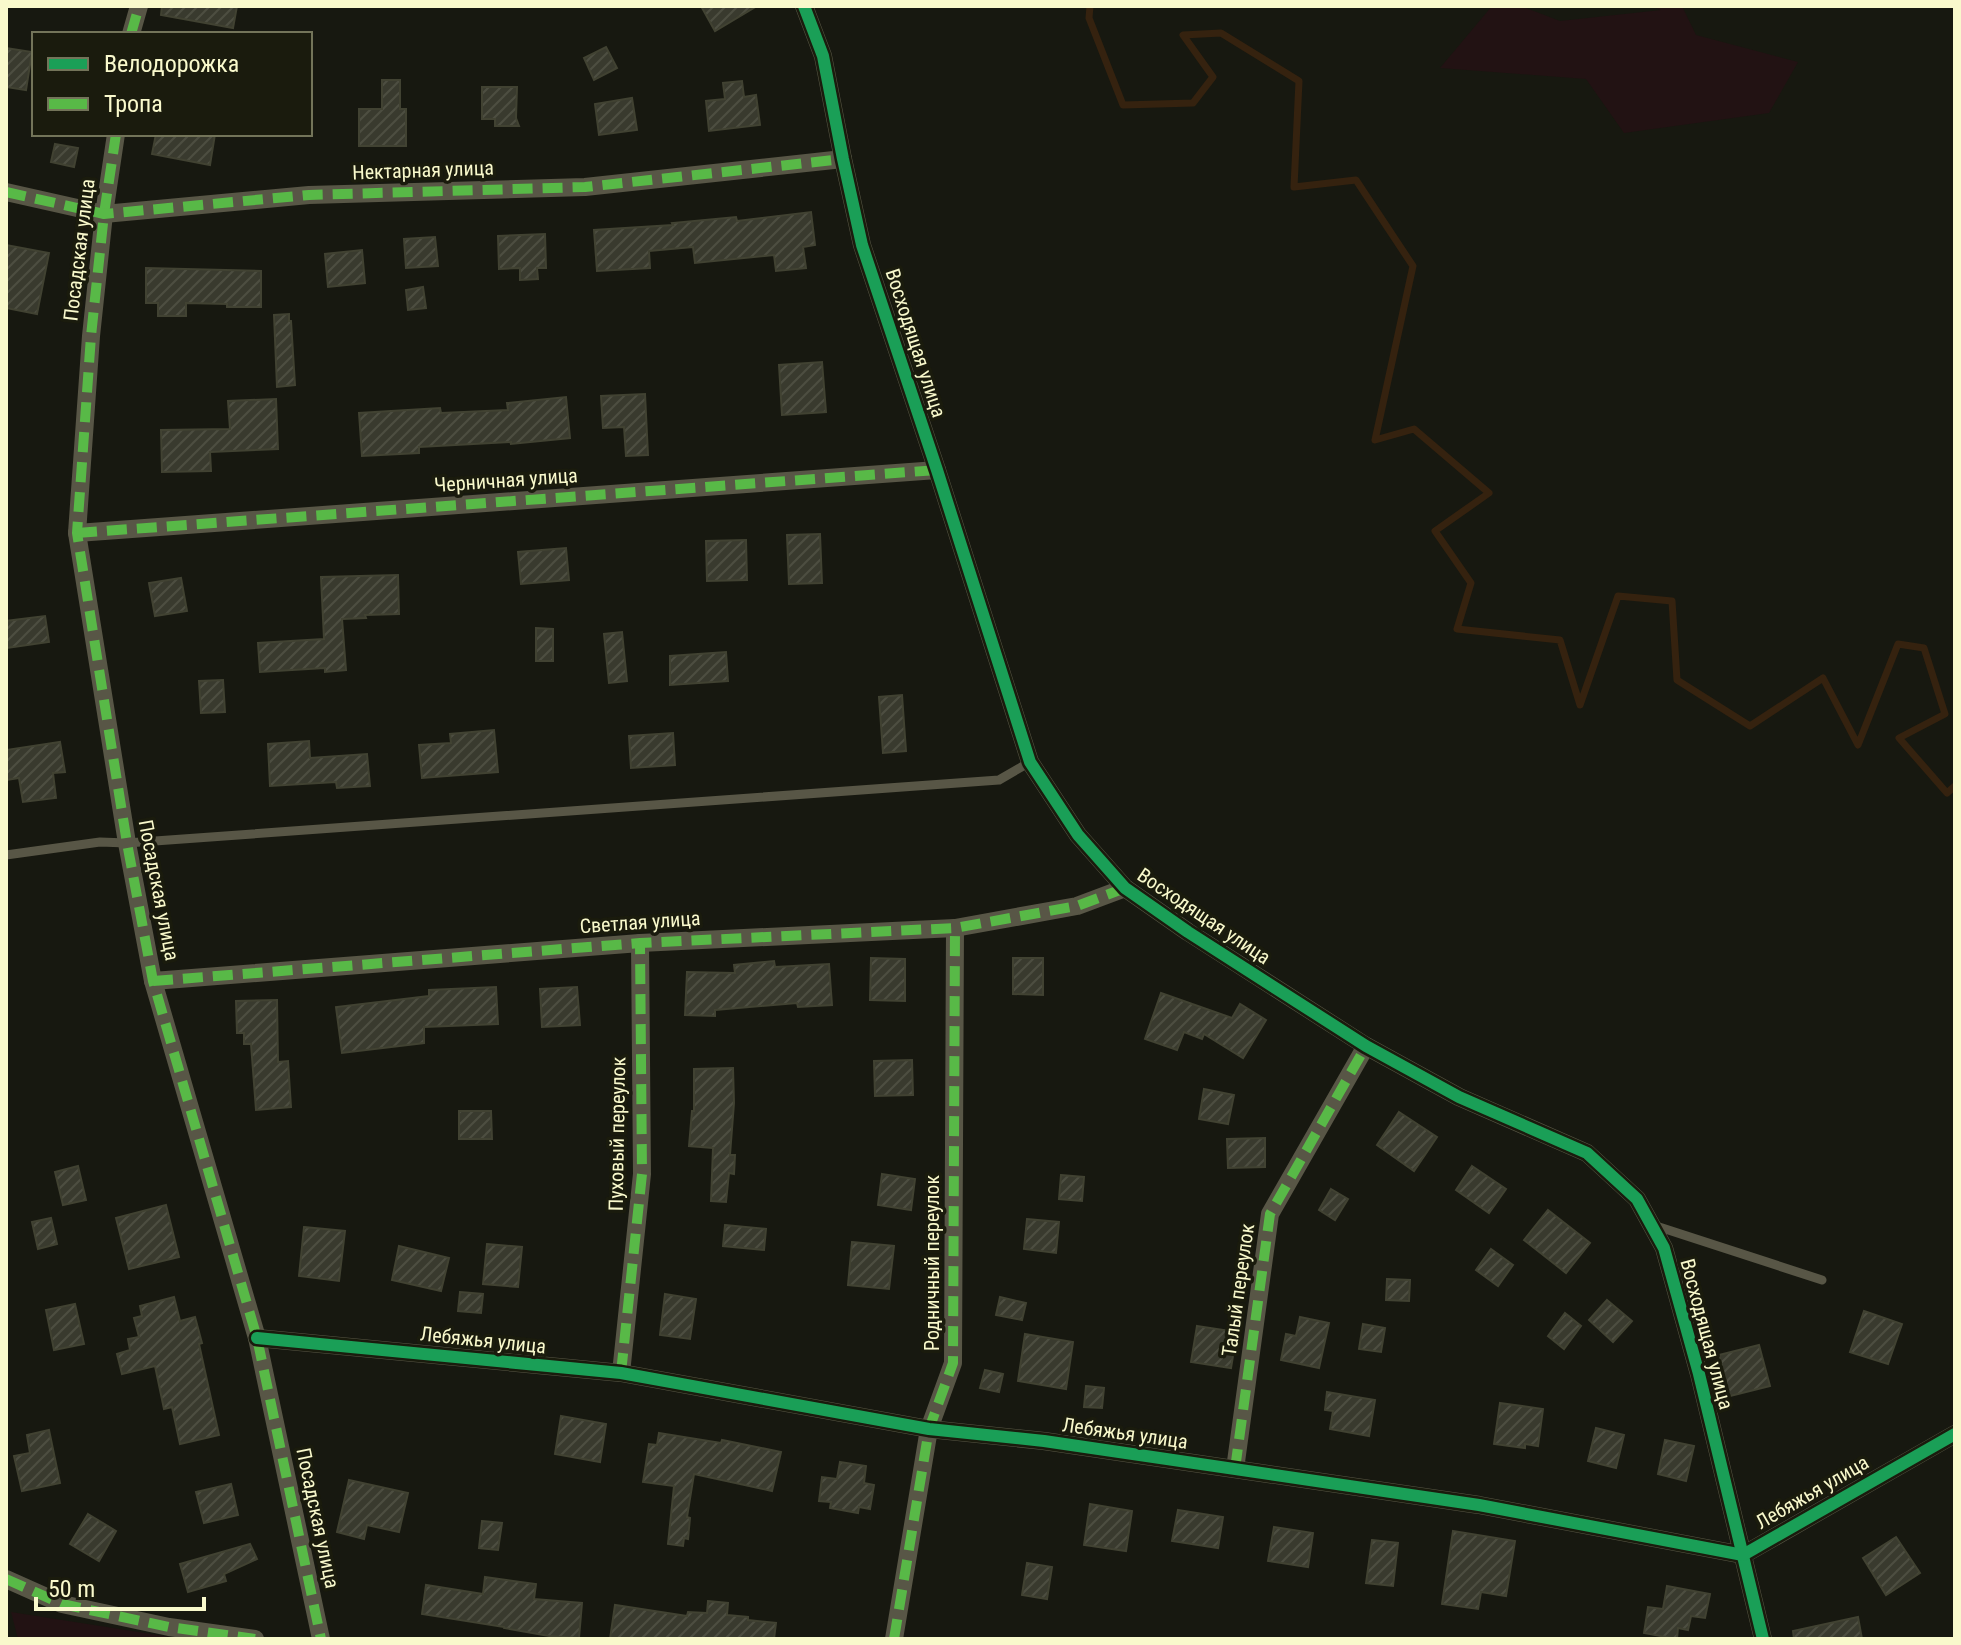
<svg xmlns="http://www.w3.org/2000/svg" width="1961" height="1645" font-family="'Roboto Condensed',sans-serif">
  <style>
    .grass { fill: #221213 }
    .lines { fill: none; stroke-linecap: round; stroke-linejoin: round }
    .stream { stroke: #35220f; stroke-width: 7 }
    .building { fill: url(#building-hatch); stroke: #414232; stroke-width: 2 }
    .service { stroke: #585646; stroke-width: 9 }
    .minor { stroke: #585646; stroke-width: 18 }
    .quiet { stroke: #58b947; stroke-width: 10; stroke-dasharray: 20 10; stroke-linecap: butt }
    .cycleway-casing { stroke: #1a1b0d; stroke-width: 17 }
    .cycleway { stroke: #1a9f57; stroke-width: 12 }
    .labels { text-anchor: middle; stroke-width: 7; stroke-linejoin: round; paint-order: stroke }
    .street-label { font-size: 20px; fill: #f9f9cc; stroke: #1a1b0d }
  </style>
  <defs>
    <pattern id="building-hatch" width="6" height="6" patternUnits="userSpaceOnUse" patternTransform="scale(2)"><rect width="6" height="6" fill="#393a2e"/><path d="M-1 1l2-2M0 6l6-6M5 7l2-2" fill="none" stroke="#4d4e41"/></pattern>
  </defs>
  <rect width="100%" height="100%" fill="#171810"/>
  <!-- grass -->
  <g class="grass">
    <path d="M1492 6H1521L1560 21 1661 10 1651 6H1682L1696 35 1798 62 1769 113 1624 133 1586 79 1440 68Z"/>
    <path d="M11 1612 183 1639H18Z"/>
  </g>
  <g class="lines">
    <!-- stream -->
    <path class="stream" d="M1090 6 1089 18 1123 105 1193 103 1213 77 1183 35 1221 33 1299 81 1294 187 1356 180 1413 266 1375 440 1414 429 1489 493 1435 531 1471 583 1457 629 1560 640 1580 705 1618 596 1672 601 1677 680 1750 726 1823 678 1858 745 1898 644 1924 648 1945 714 1899 738 1947 793 1955 786"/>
  </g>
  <!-- building -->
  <g class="building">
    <path d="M162 6H237L233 28 161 15Z"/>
    <path d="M701 6H757L715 31Z"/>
    <path d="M606 47 617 68 594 80 584 58Z"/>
    <path d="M6 48 32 52 26 90 6 87Z"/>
    <path d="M382 80H400V109H406V146H359V109H382Z"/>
    <path d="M742 81 744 97 756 95 760 125 709 131 706 101 725 99 723 83Z"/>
    <path d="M482 87H517L516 118 519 126H495V119H482Z"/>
    <path d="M632 98 637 130 599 135 595 104Z"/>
    <path d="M156 134H215L210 165 152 154Z"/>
    <path d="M55 144 78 148 74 167 51 162Z"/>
    <path d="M811 212 815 245 803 247 806 268 776 271 774 255 695 263 693 247 649 251 650 268 597 271 594 230 673 225 672 223 736 217 737 221Z"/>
    <path d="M545 234 546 268H537L538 279 520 280V268L499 269 498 236Z"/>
    <path d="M435 237 438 266 406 268 404 239Z"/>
    <path d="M6 245 49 253 37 314 6 308Z"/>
    <path d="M362 250 365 283 328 287 325 254Z"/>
    <path d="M146 268 261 271V307H227V304L186 303V316H158V303H146Z"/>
    <path d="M423 287 426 308 408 310 406 290Z"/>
    <path d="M289 314V321H291L295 385 277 387 274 315Z"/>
    <path d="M822 362 826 412 782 415 779 365Z"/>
    <path d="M645 394 648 455 626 456 624 427 603 428 601 396Z"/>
    <path d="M566 397 570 438 511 444V442L419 447V453L362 456 359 413 440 408 441 413 508 410 507 403Z"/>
    <path d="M276 399 278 449 210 452 211 471 162 472 161 430 230 429 228 401Z"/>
    <path d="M820 534 822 583 789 584 787 535Z"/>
    <path d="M746 540 747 580 707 581 706 541Z"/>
    <path d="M566 548 569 580 521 584 518 552Z"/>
    <path d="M398 575 399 614 365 615 366 618 342 619 346 670 325 672V668L260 672 258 643 324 639 321 577Z"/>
    <path d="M181 578 187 611 155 616 149 583Z"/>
    <path d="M45 616 49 642 6 648V621Z"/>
    <path d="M536 628 553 629V661H536Z"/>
    <path d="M622 632 627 681 609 683 604 634Z"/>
    <path d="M726 652 728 681 670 685V656Z"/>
    <path d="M223 680 225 712 201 713 199 681Z"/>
    <path d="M902 695 906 751 883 753 879 697Z"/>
    <path d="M494 730 498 772 422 778 419 745 451 743 450 734Z"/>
    <path d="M673 733 675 765 631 768 629 736Z"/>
    <path d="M309 741 310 758 367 754 370 786 337 788 336 782 270 786 268 744Z"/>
    <path d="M60 742 65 772 53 773 56 798 23 802 19 778 6 780V750Z"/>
    <path d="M871 958 905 959V1001L870 1000Z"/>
    <path d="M1013 958H1043V995L1013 994Z"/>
    <path d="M774 961 775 967 829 964 832 1005 798 1007 797 1003 715 1010V1016L685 1015 687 972 735 973 734 965Z"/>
    <path d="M496 987 498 1024 424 1027V1043L342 1053 336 1007 429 996V990Z"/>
    <path d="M577 987 580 1025 542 1027 540 989Z"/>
    <path d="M1161 993 1232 1018 1240 1004 1266 1020 1243 1058 1204 1034 1202 1039 1184 1032 1177 1050 1145 1039Z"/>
    <path d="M277 1000 278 1062 288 1061 291 1107 256 1110 251 1044H244V1033H237L236 1001Z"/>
    <path d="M912 1060 913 1095 875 1096 874 1061Z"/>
    <path d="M733 1068 734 1103 730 1155H735L734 1174 729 1173 726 1202 711 1201 713 1148 689 1146 692 1111H694V1069Z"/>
    <path d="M1204 1089 1234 1095 1228 1124 1199 1119Z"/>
    <path d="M459 1111H491L492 1139H459Z"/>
    <path d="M1399 1112 1437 1137 1414 1171 1377 1145Z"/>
    <path d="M1265 1138V1167L1228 1168 1227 1139Z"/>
    <path d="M78 1166 86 1200 63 1205 55 1172Z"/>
    <path d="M1472 1166 1506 1189 1489 1213 1456 1190Z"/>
    <path d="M882 1174 915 1179 911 1210 878 1205Z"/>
    <path d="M1061 1175 1084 1177 1082 1201 1059 1199Z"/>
    <path d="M1331 1189 1348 1199 1335 1220 1319 1210Z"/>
    <path d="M166 1205 179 1257 129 1269 116 1218Z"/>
    <path d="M1548 1210 1590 1243 1566 1273 1524 1240Z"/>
    <path d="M51 1218 57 1244 38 1249 32 1222Z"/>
    <path d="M1027 1219 1059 1222 1056 1253 1024 1249Z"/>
    <path d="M725 1225 766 1229 764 1250 723 1246Z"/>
    <path d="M304 1227 345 1231 339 1281 299 1276Z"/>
    <path d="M852 1242 894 1246 889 1289 848 1285Z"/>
    <path d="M487 1244 522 1247 518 1287 483 1284Z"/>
    <path d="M399 1246 449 1258 441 1291 392 1280Z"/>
    <path d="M1491 1249 1513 1265 1498 1286 1476 1270Z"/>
    <path d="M1387 1279 1410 1280 1409 1301 1386 1300Z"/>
    <path d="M460 1292 483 1294 481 1313 458 1311Z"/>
    <path d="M665 1294 696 1299 690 1339 660 1335Z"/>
    <path d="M174 1297 180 1321 195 1317 202 1343 199 1344 219 1435 180 1444 172 1407 164 1409 155 1366 122 1374 117 1354 130 1350 128 1339 139 1337 134 1318 142 1316 140 1306Z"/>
    <path d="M1000 1297 1026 1303 1022 1320 996 1315Z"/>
    <path d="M1607 1300 1632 1321 1613 1342 1589 1320Z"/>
    <path d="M75 1304 84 1344 54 1350 46 1310Z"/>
    <path d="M1864 1311 1902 1324 1888 1364 1850 1352Z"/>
    <path d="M1565 1313 1581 1326 1564 1349 1548 1336Z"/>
    <path d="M1300 1317 1329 1323 1319 1368 1281 1360 1286 1334 1296 1336Z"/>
    <path d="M1363 1324 1385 1328 1381 1352 1359 1349Z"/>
    <path d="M1197 1326 1237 1332 1231 1368 1191 1362Z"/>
    <path d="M1025 1334 1073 1342 1066 1389 1018 1381Z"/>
    <path d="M1759 1345 1770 1386 1730 1396 1719 1355Z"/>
    <path d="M985 1370 1003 1374 999 1392 980 1388Z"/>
    <path d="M1086 1386 1104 1388 1102 1408 1084 1407Z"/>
    <path d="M1327 1392 1375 1400 1369 1436 1330 1429 1333 1411 1325 1410Z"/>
    <path d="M1500 1403 1543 1409 1538 1446 1525 1444V1448L1494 1444Z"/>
    <path d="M561 1416 606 1424 600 1462 555 1454Z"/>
    <path d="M1596 1428 1624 1435 1616 1468 1588 1461Z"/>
    <path d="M49 1430 60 1483 22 1491 14 1456 30 1453 27 1435Z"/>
    <path d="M659 1433 721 1443 722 1440 781 1452 772 1491 694 1474 687 1517 690 1518 688 1539 684 1538 683 1546 668 1544 674 1486 643 1482 649 1444 657 1445Z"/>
    <path d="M1665 1440 1694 1446 1686 1481 1658 1474Z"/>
    <path d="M840 1462 866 1466 864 1483 874 1485 870 1509 859 1507 858 1513 830 1508 831 1502 819 1501 822 1477 837 1479Z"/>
    <path d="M349 1480 408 1493 399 1532 367 1525 364 1539 337 1532Z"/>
    <path d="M231 1484 238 1515 204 1523 196 1492Z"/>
    <path d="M1090 1504 1132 1511 1126 1551 1084 1545Z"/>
    <path d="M1178 1510 1223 1517 1218 1548 1172 1541Z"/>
    <path d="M88 1514 116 1531 99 1561 70 1544Z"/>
    <path d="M482 1521 502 1523 498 1550 479 1548Z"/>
    <path d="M1274 1527 1313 1533 1308 1567 1268 1561Z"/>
    <path d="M1453 1531 1515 1541 1506 1596 1481 1592 1478 1609 1442 1604Z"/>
    <path d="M1896 1537 1920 1573 1886 1595 1863 1558Z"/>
    <path d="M1372 1540 1398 1543 1393 1586 1366 1583Z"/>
    <path d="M250 1544 257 1559 224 1574 226 1581 188 1592 180 1564Z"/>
    <path d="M1027 1563 1052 1567 1047 1599 1022 1595Z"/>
    <path d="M485 1577 536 1584 534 1599 582 1603 579 1638 549 1636 504 1628V1627L422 1614 426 1585 483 1594Z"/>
    <path d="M1667 1586 1710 1594 1705 1618 1691 1616 1688 1630 1678 1628 1677 1639 1644 1633 1648 1607 1663 1609Z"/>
    <path d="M708 1601 728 1603 727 1615 748 1617V1620L776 1623 774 1639H610L615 1605 687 1616 688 1612 707 1613Z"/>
    <path d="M1858 1617 1862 1639H1794L1793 1631Z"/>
  </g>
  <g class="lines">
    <!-- service -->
    <g class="service">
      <path d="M6 855 100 842 127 843 999 780 1030 762"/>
      <path d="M1653 1225 1822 1280"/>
    </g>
    <!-- minor -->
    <g class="minor">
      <path d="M804 6 823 56 843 159 862 245 937 470 1030 762 1078 835 1125 888 1188 932 1366 1046 1459 1097 1587 1153 1637 1199 1664 1248 1699 1374 1763 1639"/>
      <path d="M131 34 139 6"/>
      <path d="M116 134 104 214 91 336 77 533 127 843 153 981 257 1338 321 1639"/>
      <path d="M6 192 104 214 309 195 585 187 843 159"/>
      <path d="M77 533 937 470"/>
      <path d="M153 981 640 943 955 928 1077 906 1125 888"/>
      <path d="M257 1338 621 1373 929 1429 1044 1441 1479 1505 1743 1555 1955 1434"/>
      <path d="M621 1373 642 1174 640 943"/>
      <path d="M1235 1469 1270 1214 1366 1046"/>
      <path d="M6 1579 62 1604 169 1627 255 1639"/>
      <path d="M894 1639 929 1429 953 1363 955 928"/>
    </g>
    <!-- quiet -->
    <g class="quiet">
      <path d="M131 34 139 6"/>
      <path d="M116 134 104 214 91 336 77 533 127 843 153 981 257 1338 321 1639"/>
      <path d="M6 192 104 214 309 195 585 187 843 159"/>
      <path d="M77 533 937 470"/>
      <path d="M153 981 640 943 955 928 1077 906 1125 888"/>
      <path d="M621 1373 642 1174 640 943"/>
      <path d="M1235 1469 1270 1214 1366 1046"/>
      <path d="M6 1579 62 1604 169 1627 255 1639"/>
      <path d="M894 1639 929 1429 953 1363 955 928"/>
    </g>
    <!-- cycleway casing -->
    <g class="cycleway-casing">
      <g id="cycleway">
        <path d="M804 6 823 56 843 159 862 245 937 470 1030 762 1078 835 1125 888 1188 932 1366 1046 1459 1097 1587 1153 1637 1199 1664 1248 1699 1374 1763 1639"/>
        <path d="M257 1338 621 1373 929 1429 1044 1441 1479 1505 1743 1555 1955 1434"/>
      </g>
    </g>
    <!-- cycleway -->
    <use href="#cycleway" class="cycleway"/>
  </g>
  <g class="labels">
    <!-- street labels -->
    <g class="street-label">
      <text transform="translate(423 170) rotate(-2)" y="7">Нектарная улица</text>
      <text transform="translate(79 250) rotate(-83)" y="7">Посадская улица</text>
      <text transform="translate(916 343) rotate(72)" y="7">Восходящая улица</text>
      <text transform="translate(506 480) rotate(-4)" y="7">Черничная улица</text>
      <text transform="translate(159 890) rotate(79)" y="7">Посадская улица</text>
      <text transform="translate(1204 916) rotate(34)" y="7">Восходящая улица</text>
      <text transform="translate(640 922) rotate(-4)" y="7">Светлая улица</text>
      <text transform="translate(617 1134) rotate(-89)" y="7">Пуховый переулок</text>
      <text transform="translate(932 1263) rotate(-90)" y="7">Родничный переулок</text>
      <text transform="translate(1238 1290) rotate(-82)" y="7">Талый переулок</text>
      <text transform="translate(1707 1334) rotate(75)" y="7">Восходящая улица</text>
      <text transform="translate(483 1340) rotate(6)" y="7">Лебяжья улица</text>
      <text transform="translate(1125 1433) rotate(8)" y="7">Лебяжья улица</text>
      <text transform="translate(1812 1492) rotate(-30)" y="7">Лебяжья улица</text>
      <text transform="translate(318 1518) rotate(78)" y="7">Посадская улица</text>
    </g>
  </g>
  <!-- border -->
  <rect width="1961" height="1645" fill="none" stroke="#f9f9cc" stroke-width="16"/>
  <!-- legend -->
  <rect x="32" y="32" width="280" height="104" fill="#1a1b0d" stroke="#737459" stroke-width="2"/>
  <rect x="48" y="58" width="40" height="12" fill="#1a9f57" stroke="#737459" stroke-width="2"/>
  <text x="104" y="72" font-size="24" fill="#f9f9cc">Велодорожка</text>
  <rect x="48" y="98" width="40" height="12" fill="#58b947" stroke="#737459" stroke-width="2"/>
  <text x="104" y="112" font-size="24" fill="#f9f9cc">Тропа</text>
  <!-- scale -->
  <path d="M36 1597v12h168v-12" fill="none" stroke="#f9f9cc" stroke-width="4"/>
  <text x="48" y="1597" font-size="24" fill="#f9f9cc" stroke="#1a1b0d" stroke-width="6" paint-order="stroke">50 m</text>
</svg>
